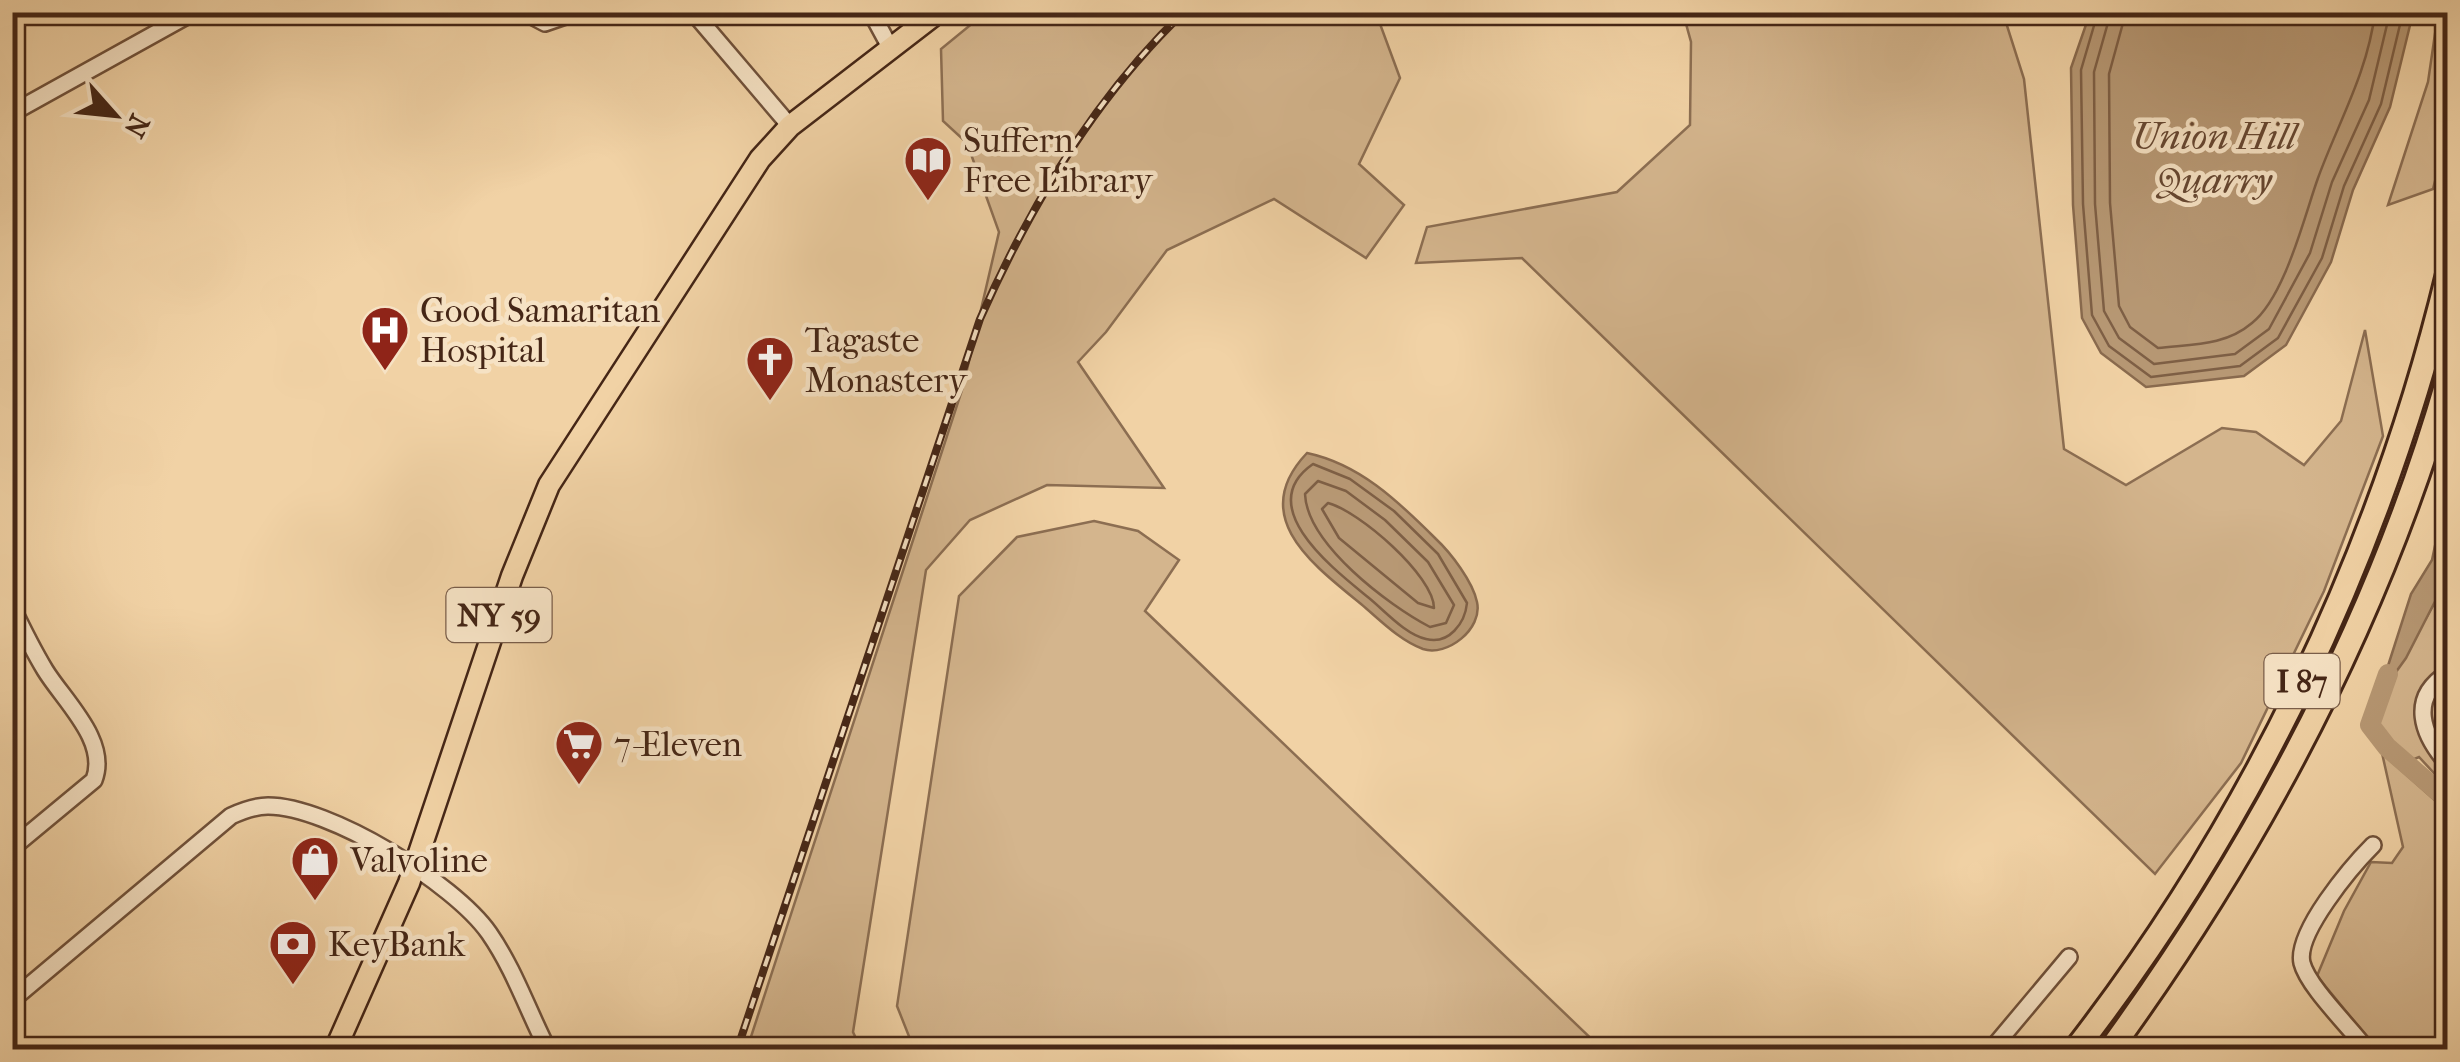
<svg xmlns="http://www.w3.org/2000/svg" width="2460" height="1062" font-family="'IM FELL French Canon',serif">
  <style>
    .green { fill: #d4b58d; stroke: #8c6e52; stroke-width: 2.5 }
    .water { fill: #b79874; stroke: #896a4e; stroke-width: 2.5 }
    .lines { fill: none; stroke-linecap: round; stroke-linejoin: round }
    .shore { stroke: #7e5f45; stroke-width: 2.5 }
    .river { stroke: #b79874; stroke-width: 20 }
    .minor-casing { stroke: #70513a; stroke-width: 20 }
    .major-casing { stroke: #452616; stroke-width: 25 }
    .highway-casing { stroke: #452616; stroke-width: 28 }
    .minor { stroke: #f6e2c4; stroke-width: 15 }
    .major { stroke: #f1d2a5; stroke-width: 20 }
    .highway { stroke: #f1d2a5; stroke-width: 22 }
    .rail-casing { stroke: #452616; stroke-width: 8 }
    .rail { stroke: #f6e2c4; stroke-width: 4; stroke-dasharray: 11; stroke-linecap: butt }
    .labels { text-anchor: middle; stroke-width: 9; stroke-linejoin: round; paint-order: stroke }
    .shield { fill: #f6e2c4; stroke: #7a5e4a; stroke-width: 2.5 }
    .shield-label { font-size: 32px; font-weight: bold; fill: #452616 }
    .poi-label { font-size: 35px; fill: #452616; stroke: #f6e2c4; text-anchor: start }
    .water-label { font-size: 38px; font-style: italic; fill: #674832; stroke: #f6e2c4 }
  </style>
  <rect width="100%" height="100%" fill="#f1d2a5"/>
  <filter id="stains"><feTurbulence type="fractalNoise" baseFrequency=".002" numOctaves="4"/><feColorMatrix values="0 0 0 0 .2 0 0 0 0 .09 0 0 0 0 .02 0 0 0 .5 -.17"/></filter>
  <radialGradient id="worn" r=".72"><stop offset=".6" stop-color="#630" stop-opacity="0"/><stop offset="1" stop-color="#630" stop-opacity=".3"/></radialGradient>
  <!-- green -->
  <g class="green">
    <path d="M985 13H1376L1400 78 1359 164 1404 205 1366 258 1274 199 1167 250 1106 332 1078 362 1164 488 1047 485 970 520 926 570 853 1032 861 1049H747L963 387 999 232 967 143 943 121 941 49Z"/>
    <path d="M1683 13H2003L2024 79 2064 449 2126 485 2222 428 2256 432 2304 465 2341 421 2365 330 2383 436 2324 591 2241 763 2155 874 1522 258 1416 263 1427 227 1617 192 1690 125 1691 42Z"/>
    <path d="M2438 13H2447V133L2433 189 2388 205 2428 82Z"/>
    <path d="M1094 521 1138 531 1179 560 1145 611 1602 1049H914L897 1006 959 596 1017 537Z"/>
    <path d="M2447 574V673L2421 714 2442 745 2441 710 2447 696V787L2419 757 2405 763 2370 725C2385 671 2428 628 2447 574Z"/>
    <path d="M2382 753 2447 811V1049H2377L2317 976 2344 911 2371 862 2392 863 2403 847Z"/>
  </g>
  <!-- water -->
  <g class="water">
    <path d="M2090 13H2413L2390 107 2353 190 2331 262 2286 345 2244 376 2146 387 2101 353 2082 318 2073 205 2071 68Z"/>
    <path d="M1307 453C1359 464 1397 500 1436 539 1451 553 1473 582 1477 602 1483 629 1447 657 1423 649 1399 640 1380 620 1361 604 1312 564 1247 516 1307 453Z"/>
    <path d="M2447 489 2446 580 2406 658 2378 697 2411 594 2432 560Z"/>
  </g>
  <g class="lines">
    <!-- shore -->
    <g class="shore">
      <path d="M2098 12 2081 70 2083 204 2092 315 2109 346 2151 377 2240 366 2278 338 2322 258 2344 186 2381 104 2403 12"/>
      <path d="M2111 12 2094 72 2095 204 2104 311 2119 338 2154 364 2235 354 2269 329 2310 253 2332 182 2369 100 2390 12"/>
      <path d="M2126 12 2109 74 2110 203 2119 306 2130 327 2158 348C2193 344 2225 346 2252 323 2285 297 2304 217 2318 178 2338 123 2368 72 2375 12"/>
      <path d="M1313 464 1350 479 1394 511 1438 554 1467 603C1465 623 1449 645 1426 639 1405 634 1386 612 1369 598 1336 571 1251 507 1313 464Z"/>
      <path d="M1318 481 1346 491 1385 520 1428 562 1454 605 1446 623 1430 627C1388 605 1307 544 1305 494Z"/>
      <path d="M1328 503C1359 511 1434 576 1434 608L1418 603 1339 538 1322 509Z"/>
    </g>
    <!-- river -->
    <path class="river" d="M2388 674 2370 725 2387 747 2448 800"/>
    <!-- minor casing -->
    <g class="minor-casing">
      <g id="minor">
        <path d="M524 12 545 23 577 12"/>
        <path d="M693 12 790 126"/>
        <path d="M871 12 891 49"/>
        <path d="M12 113 194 12"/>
        <path d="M12 607C22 628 33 650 45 670 64 701 109 741 94 780L12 848"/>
        <path d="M2448 673C2408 698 2422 735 2448 764"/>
        <path d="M12 1000 231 816C242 811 255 806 268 806 329 806 454 883 489 933 514 969 528 1011 548 1050"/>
        <path d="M1991 1050 2069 957"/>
        <path d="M2367 1050C2351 1028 2308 987 2302 963 2295 933 2352 866 2373 845"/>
      </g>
    </g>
    <!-- major casing -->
    <g class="major-casing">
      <path id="major" d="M335 1050 409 883 512 576 549 485 760 159 790 126 938 12"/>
    </g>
    <!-- highway casing -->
    <g class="highway-casing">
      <g id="highway">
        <path d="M2075 1050C2252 822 2380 555 2448 274"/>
        <path d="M2110 1050C2258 846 2378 623 2448 379"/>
      </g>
    </g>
    <!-- minor -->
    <use href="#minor" class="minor"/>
    <!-- major -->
    <use href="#major" class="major"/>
    <!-- highway -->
    <use href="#highway" class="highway"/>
    <!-- rail casing -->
    <g class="rail-casing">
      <path id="rail" d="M737 1050 980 319C1030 206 1094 98 1184 12"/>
    </g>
    <!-- rail -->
    <use href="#rail" class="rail"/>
  </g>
  <!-- icons -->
  <defs>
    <g id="library-pin" transform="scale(2.5)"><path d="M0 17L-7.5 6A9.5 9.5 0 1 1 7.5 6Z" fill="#8f2418" stroke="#f6e2c4"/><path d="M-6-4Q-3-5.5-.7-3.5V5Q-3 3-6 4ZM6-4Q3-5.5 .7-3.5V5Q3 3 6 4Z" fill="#fff"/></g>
    <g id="hospital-pin" transform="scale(2.5)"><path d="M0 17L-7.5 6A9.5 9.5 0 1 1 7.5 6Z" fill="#8f2418" stroke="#f6e2c4"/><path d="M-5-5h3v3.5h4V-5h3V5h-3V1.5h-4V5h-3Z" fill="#fff"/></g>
    <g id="church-pin" transform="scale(2.5)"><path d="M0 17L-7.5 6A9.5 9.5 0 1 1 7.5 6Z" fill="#8f2418" stroke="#f6e2c4"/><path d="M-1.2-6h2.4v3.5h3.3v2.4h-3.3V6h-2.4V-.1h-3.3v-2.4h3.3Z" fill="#fff"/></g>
    <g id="supermarket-pin" transform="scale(2.5)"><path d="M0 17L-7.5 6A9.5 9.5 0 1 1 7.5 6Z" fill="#8f2418" stroke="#f6e2c4"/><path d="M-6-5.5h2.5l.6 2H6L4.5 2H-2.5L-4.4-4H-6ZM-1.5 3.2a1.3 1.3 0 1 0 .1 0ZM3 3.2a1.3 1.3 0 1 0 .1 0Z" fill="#fff"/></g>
    <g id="shop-pin" transform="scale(2.5)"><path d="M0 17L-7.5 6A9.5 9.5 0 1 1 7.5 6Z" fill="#8f2418" stroke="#f6e2c4"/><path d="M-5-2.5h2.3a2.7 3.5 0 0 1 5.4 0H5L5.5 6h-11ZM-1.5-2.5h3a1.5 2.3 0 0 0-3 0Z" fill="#fff"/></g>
    <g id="bank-pin" transform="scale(2.5)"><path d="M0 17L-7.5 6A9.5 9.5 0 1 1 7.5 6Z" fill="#8f2418" stroke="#f6e2c4"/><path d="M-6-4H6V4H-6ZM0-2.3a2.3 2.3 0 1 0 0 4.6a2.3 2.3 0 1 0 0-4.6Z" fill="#fff"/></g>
  </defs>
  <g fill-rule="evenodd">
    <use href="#library-pin" x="928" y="160"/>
    <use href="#hospital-pin" x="385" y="330"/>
    <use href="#church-pin" x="770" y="360"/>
    <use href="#supermarket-pin" x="579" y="744"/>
    <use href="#shop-pin" x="315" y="860"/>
    <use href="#bank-pin" x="293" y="944"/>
  </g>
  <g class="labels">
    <!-- shield labels -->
    <g class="shield">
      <rect x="446.5" y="588" width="105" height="54" rx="8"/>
      <rect x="2264.5" y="654" width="75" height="54" rx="8"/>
    </g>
    <g class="shield-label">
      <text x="499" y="626">NY 59</text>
      <text x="2302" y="692">I 87</text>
    </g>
    <!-- poi labels -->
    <g class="poi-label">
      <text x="963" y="152">Suffern<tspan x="963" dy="40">Free Library</tspan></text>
      <text x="420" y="322">Good Samaritan<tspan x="420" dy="40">Hospital</tspan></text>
      <text x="805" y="352">Tagaste<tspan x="805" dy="40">Monastery</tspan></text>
      <text x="614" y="756">7-Eleven</text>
      <text x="350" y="872">Valvoline</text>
      <text x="328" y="956">KeyBank</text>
    </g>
    <!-- water labels -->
    <g class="water-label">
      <text x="2214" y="149">Union Hill<tspan x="2214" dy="44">Quarry</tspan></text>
    </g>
  </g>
  <!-- margin -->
  <rect width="2460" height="1062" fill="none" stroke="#f1d2a5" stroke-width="50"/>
  <rect x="15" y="15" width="2430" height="1032" fill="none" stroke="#452616" stroke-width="5"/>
  <rect x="25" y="25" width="2410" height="1012" fill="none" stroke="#452616" stroke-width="2.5"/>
  <!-- north arrow -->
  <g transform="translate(115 115) rotate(117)" stroke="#f6e2c4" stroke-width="8" paint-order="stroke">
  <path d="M0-8L18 38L0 25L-18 38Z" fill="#452616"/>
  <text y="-15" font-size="28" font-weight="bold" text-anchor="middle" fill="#452616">N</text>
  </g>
  <rect width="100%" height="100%" filter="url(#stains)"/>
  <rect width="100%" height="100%" fill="url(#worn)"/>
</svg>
